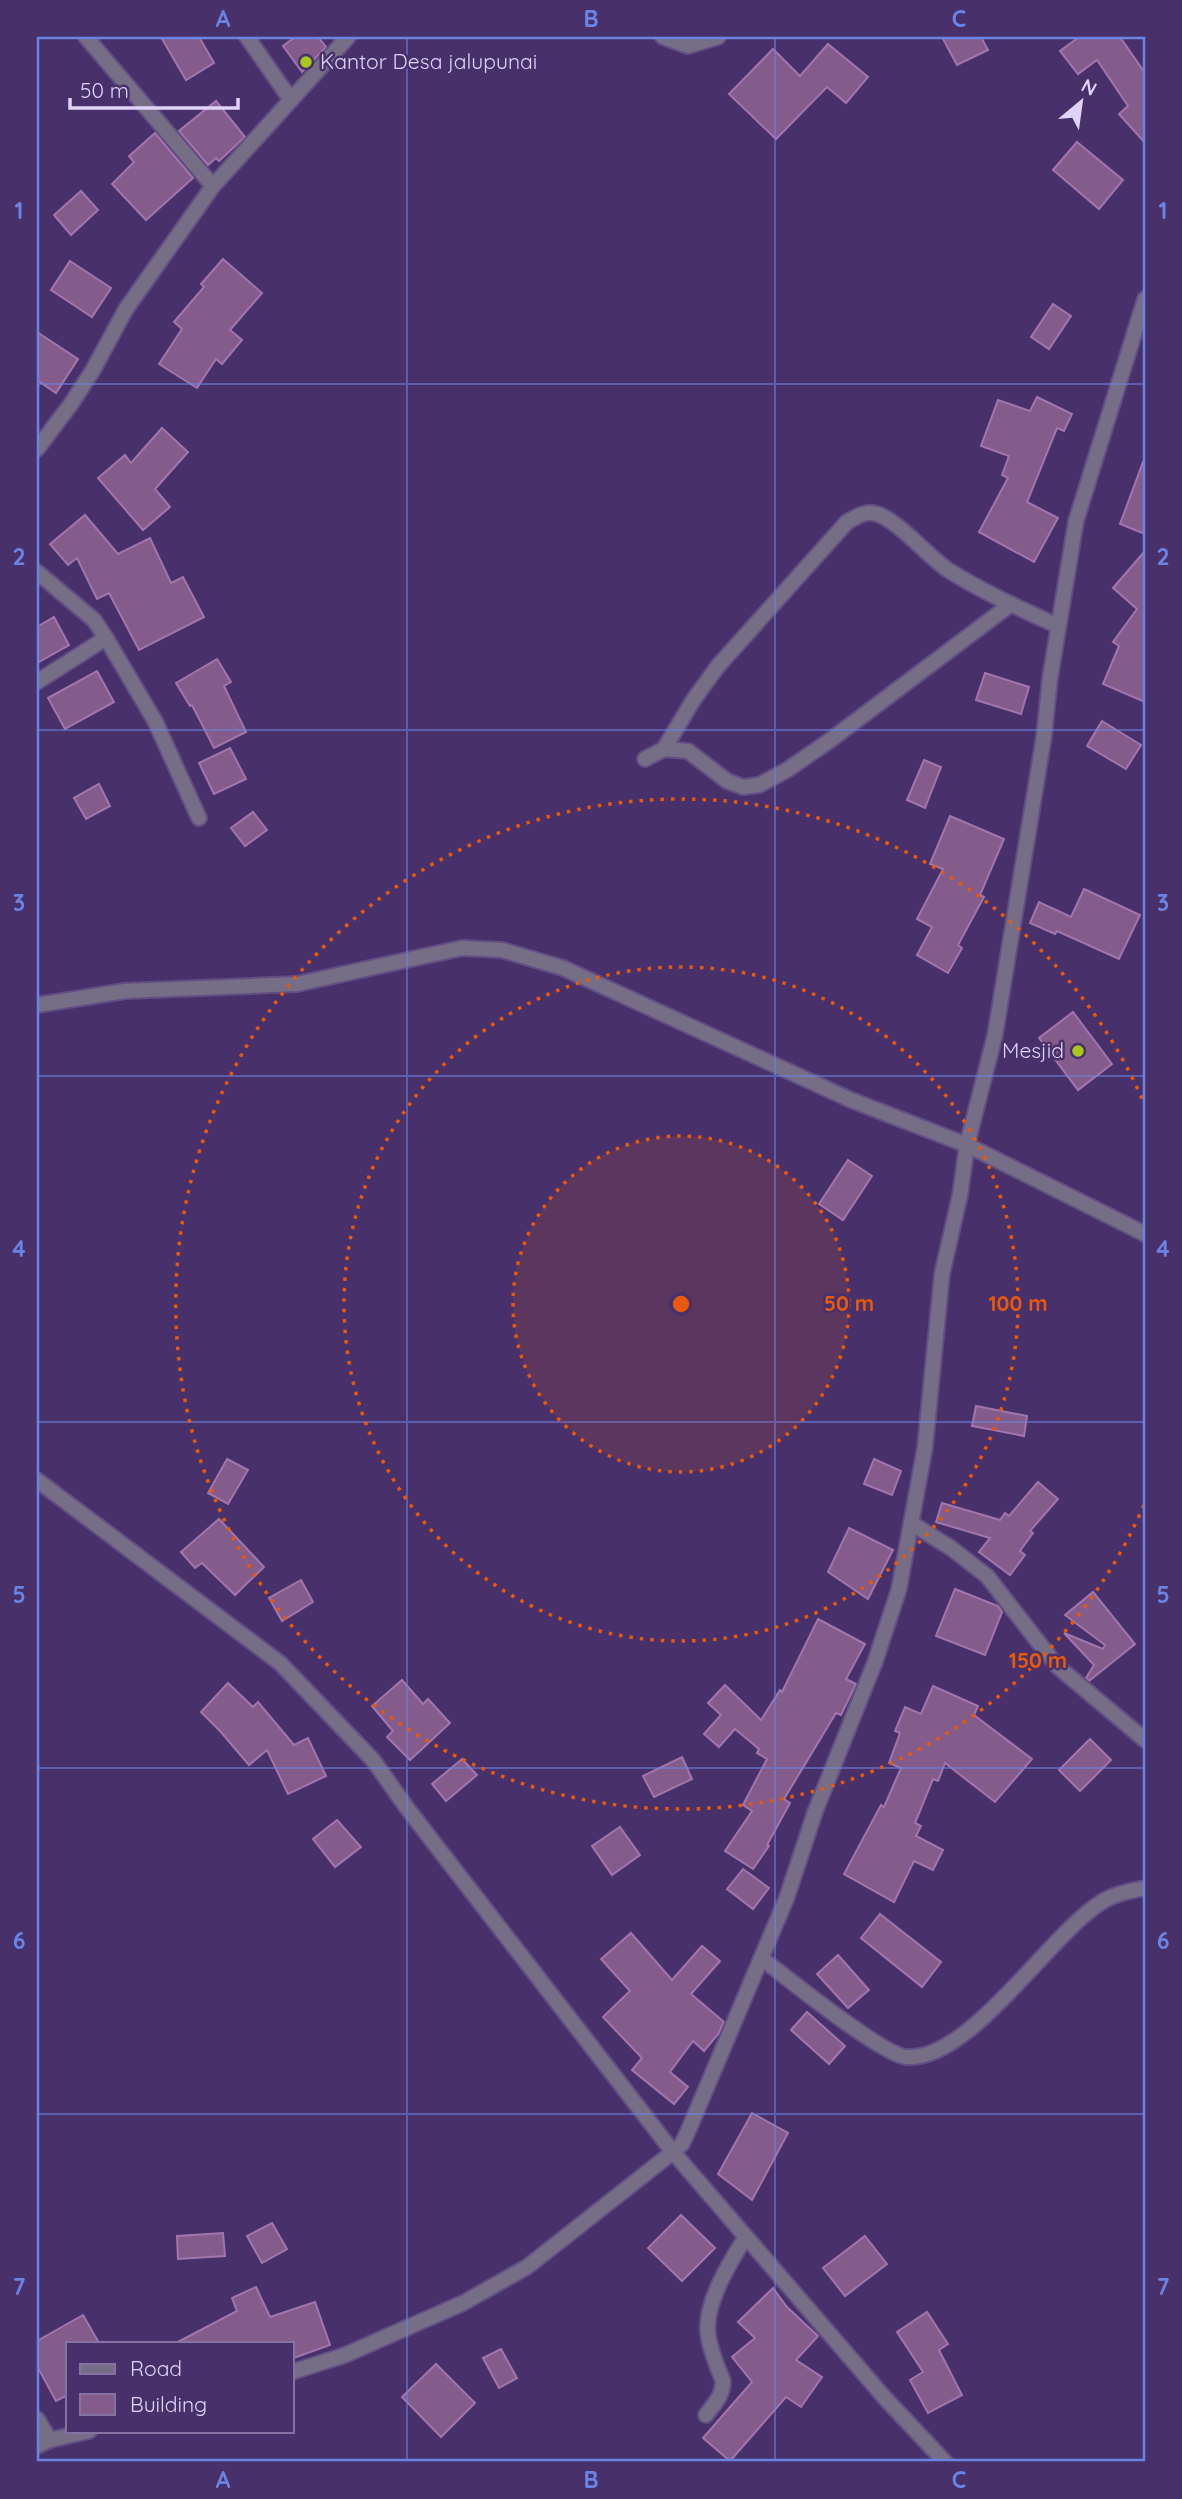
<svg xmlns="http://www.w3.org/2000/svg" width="1182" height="2499" font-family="Quicksand,sans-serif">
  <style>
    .building { fill: #835c8b; stroke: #a375ad; stroke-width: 2 }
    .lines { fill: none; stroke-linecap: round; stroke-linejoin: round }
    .street-casing { stroke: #634e84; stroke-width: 18 }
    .street { stroke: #766e87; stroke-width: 14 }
    .grid { fill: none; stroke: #6b84e4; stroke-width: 2; stroke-opacity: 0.55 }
    .ring { fill: none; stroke: #e8590c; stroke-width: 3.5; stroke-dasharray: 3.5 7 }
    .poi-dot { fill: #a9c71a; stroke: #48316b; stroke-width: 2.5 }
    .labels { text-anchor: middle; stroke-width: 5; stroke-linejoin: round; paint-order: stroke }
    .poi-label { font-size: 21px; fill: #dfd4f7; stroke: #48316b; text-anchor: start }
    .centre { fill: #e8590c; stroke: #48316b; stroke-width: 3.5 }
    .ring-label { font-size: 21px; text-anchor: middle; font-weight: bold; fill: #e8590c; stroke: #48316b; stroke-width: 5; stroke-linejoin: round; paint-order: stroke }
    .neatline { fill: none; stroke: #6b84e4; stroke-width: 2.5 }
    .grid-label { font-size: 23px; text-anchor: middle; font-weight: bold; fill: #6b84e4 }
  </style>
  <rect width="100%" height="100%" fill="#48316b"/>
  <!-- building -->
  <g class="building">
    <path d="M161 37H199L214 63 186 80Z"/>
    <path d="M295 37H318L326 47 302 72 283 46Z"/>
    <path d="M942 37H981L988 50 957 65Z"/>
    <path d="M1079 37H1120L1145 73V143L1119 114 1128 106 1097 60 1078 74 1060 51Z"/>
    <path d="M828 44 868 77 846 103 827 87 776 139 729 94 773 49 800 76Z"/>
    <path d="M216 101 245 137 219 161 216 158 208 165 179 131Z"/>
    <path d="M155 133 193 178 146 220 112 184 134 162 129 156Z"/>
    <path d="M1077 142 1123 180 1099 209 1053 170Z"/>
    <path d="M81 191 98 210 71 235 54 215Z"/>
    <path d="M223 259 262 293 230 330 242 340 222 364 216 359 197 388 159 364 182 329 174 322 204 287 201 284Z"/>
    <path d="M70 261 111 288 92 317 51 290Z"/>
    <path d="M1053 304 1071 316 1049 349 1031 337Z"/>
    <path d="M37 332 78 359 56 393 37 380Z"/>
    <path d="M1037 397 1072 414 1064 431 1057 428 1027 502 1058 518 1034 562 979 532 1008 478 1002 475 1009 456 981 446 998 400 1030 411Z"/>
    <path d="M162 428 188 452 155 489 170 507 143 530 98 478 125 455 131 463Z"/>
    <path d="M1143 462H1145V534L1120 524Z"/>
    <path d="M85 515 118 554 150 538 171 583 183 577 204 617 139 650 109 593 97 599 77 558 68 565 50 544Z"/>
    <path d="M1145 551V702L1103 684 1119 646 1113 642 1137 609 1113 588Z"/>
    <path d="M54 617 69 645 37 663V627Z"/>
    <path d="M217 659 231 682 224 686 246 732 214 748 192 705 190 706 176 683Z"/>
    <path d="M97 671 114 702 65 729 48 698Z"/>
    <path d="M985 673 1029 687 1021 714 976 700Z"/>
    <path d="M1102 721 1141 745 1126 769 1087 746Z"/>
    <path d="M230 748 246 779 214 794 199 763Z"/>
    <path d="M924 760 941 767 925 808 907 800Z"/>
    <path d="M99 784 110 806 86 819 74 798Z"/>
    <path d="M253 812 267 830 245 846 231 828Z"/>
    <path d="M950 816 1004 839 980 895 984 897 958 945 962 948 948 973 917 955 932 927 917 919 943 869 930 864Z"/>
    <path d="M1084 889 1140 915 1119 959 1057 931 1055 934 1030 923 1039 902 1071 917Z"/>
    <path d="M1073 1012 1112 1064 1078 1090 1039 1038Z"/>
    <path d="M848 1160 872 1176 843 1220 819 1204Z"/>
    <path d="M976 1406 1027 1416 1024 1436 972 1426Z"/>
    <path d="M227 1459 248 1470 228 1504 208 1493Z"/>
    <path d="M874 1459 901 1471 892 1495 864 1484Z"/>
    <path d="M1038 1482 1058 1499 1030 1531 1033 1533 1020 1551 1025 1555 1010 1575 979 1552 990 1538 936 1522 942 1503 1000 1520 1005 1513 1009 1516Z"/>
    <path d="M219 1519 264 1567 235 1595 202 1563 195 1568 181 1552Z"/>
    <path d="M849 1528 893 1550 868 1599 828 1572Z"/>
    <path d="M301 1580 313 1602 282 1621 269 1598Z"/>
    <path d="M955 1589 998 1606 1002 1612 985 1655 936 1636Z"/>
    <path d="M1093 1592 1135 1644 1089 1681 1086 1678 1094 1665 1064 1633 1103 1649 1105 1645 1065 1615Z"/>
    <path d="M818 1619 865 1644 846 1679 856 1684 841 1715 836 1713 784 1799 790 1803 767 1845 769 1846 753 1869 725 1851 752 1811 743 1805 767 1759 757 1753 759 1749 735 1729 719 1747 704 1734 721 1715 708 1703 725 1685 761 1720 780 1690 782 1692Z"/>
    <path d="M402 1680 423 1704 428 1699 450 1723 410 1760 387 1737 393 1731 372 1706Z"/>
    <path d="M228 1683 253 1707 258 1702 294 1745 308 1738 326 1776 288 1794 267 1750 249 1765 220 1731 201 1712Z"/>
    <path d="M933 1686 978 1706 974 1715 1032 1759 995 1802 945 1763 938 1781 933 1779 915 1823 921 1826 916 1836 943 1850 933 1870 914 1861 894 1902 844 1874 881 1805 884 1807 901 1768 889 1763 900 1733 895 1731 905 1707 921 1714Z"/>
    <path d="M1090 1739 1111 1760 1080 1791 1059 1770Z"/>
    <path d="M682 1757 692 1779 654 1797 643 1776Z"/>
    <path d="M462 1759 477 1775 446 1801 432 1784Z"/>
    <path d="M337 1820 361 1847 335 1867 313 1839Z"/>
    <path d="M620 1827 640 1855 612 1875 592 1846Z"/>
    <path d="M743 1869 769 1888 753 1909 727 1889Z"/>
    <path d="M880 1914 941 1962 922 1987 861 1938Z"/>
    <path d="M631 1933 672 1980 702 1946 720 1961 691 1994 724 2022 719 2033 704 2051 693 2041 670 2072 688 2087 674 2104 632 2070 642 2058 603 2017 630 1991 601 1959Z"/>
    <path d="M838 1955 869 1990 848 2008 817 1974Z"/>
    <path d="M807 2012 845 2046 829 2064 791 2030Z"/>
    <path d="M752 2113 788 2133 752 2200 718 2174Z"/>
    <path d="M681 2215 715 2248 682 2281 648 2248Z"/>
    <path d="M272 2223 287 2249 262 2263 247 2236Z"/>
    <path d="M223 2233 225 2256 178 2259 177 2236Z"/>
    <path d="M865 2236 887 2264 845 2296 823 2268Z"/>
    <path d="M256 2287 270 2317 315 2302 330 2345 294 2358 292 2343H176L237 2311 232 2298Z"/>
    <path d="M773 2288 787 2307 818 2336 796 2360 822 2377 801 2407 786 2397 730 2461 703 2438 752 2382 732 2357 755 2338 738 2322Z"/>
    <path d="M927 2312 948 2344 939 2350 962 2395 928 2413 910 2380 923 2372 897 2332Z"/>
    <path d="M83 2315 99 2343H68V2395L56 2401 37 2366V2341Z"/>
    <path d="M501 2349 517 2378 499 2388 483 2358Z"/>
    <path d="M436 2364 475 2403 441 2437 402 2397Z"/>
  </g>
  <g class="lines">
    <!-- street casing -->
    <g class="street-casing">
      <g id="street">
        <path d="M86 37 213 186"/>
        <path d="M247 37 291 100"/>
        <path d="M663 37 688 46 718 37"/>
        <path d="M37 449 71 404 93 370 126 309 213 186 348 37"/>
        <path d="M37 572 94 620 106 638 155 721 199 818"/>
        <path d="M37 682 106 638"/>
        <path d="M664 749 694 699 718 666 847 522C856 517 866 510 877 514 897 520 928 556 948 570 983 592 1021 609 1058 626"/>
        <path d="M645 759 664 749 688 751 727 781 743 787 759 785 787 770 829 741 1011 604"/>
        <path d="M37 1005 125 991 297 984 462 948 502 950 563 968 851 1100 967 1145 1145 1234"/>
        <path d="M37 1480 280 1663 373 1760 407 1808 673 2152 884 2397 945 2462"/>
        <path d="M911 1523 951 1548 987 1576 1057 1666 1145 1740"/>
        <path d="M761 1958C786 1977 883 2056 907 2057 969 2061 1048 1937 1100 1903 1113 1894 1130 1891 1145 1888"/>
        <path d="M292 2372 345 2355 463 2303 527 2267 673 2152 682 2144 689 2129 787 1897 815 1812 875 1662 899 1589 925 1447 942 1274 960 1195 967 1145 995 1035 1044 736 1050 678 1076 521 1145 299"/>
        <path d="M706 2415C714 2404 723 2396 723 2381 717 2366 710 2350 708 2334 704 2304 730 2262 745 2238"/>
        <path d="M37 2419 50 2440"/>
        <path d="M37 2446 50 2440 89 2431"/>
      </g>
    </g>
    <!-- street -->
    <use href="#street" class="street"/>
  </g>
  <!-- grid -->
  <path class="grid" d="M407 37V2462M775 37V2462M37 384H1145M37 730H1145M37 1076H1145M37 1422H1145M37 1768H1145M37 2114H1145"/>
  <!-- distance rings -->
  <circle cx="681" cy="1304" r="168" fill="#e8590c" fill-opacity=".12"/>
  <g class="ring">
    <circle cx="681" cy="1304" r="168"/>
    <circle cx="681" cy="1304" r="337"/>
    <path d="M1144 1505A505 505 0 1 1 1144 1103"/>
  </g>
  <!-- markers -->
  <g class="poi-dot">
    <circle cx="306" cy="62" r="7"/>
    <circle cx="1078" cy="1051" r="7"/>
  </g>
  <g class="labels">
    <!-- poi labels -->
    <g class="poi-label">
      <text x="320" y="69">Kantor Desa jalupunai</text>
      <text x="1064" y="1058" text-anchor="end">Mesjid</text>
    </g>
  </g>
  <circle cx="681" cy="1304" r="10" class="centre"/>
  <g class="ring-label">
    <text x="849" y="1311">50 m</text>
    <text x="1018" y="1311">100 m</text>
    <text x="1038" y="1668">150 m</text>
  </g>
  <!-- border -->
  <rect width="1182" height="2499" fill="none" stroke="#48316b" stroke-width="77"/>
  <!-- legend -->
  <rect x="66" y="2342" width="228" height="91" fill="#48316b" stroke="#8472a3" stroke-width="2"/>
  <rect x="80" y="2364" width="35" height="10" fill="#766e87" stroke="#8472a3" stroke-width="2"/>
  <text x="130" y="2376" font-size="21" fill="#dfd4f7">Road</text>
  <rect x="80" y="2394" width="35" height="21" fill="#835c8b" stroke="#8472a3" stroke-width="2"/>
  <text x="130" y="2412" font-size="21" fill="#dfd4f7">Building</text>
  <!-- north arrow -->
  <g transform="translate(1081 102) rotate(29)" stroke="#48316b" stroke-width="5" paint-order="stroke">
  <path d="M0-5L12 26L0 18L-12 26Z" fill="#dfd4f7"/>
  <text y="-10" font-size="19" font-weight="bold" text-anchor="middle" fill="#dfd4f7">N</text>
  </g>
  <!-- scale -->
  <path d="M70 98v10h168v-10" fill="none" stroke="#dfd4f7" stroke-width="3.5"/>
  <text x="80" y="98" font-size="21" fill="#dfd4f7" stroke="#48316b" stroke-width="5" paint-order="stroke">50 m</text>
  <rect x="38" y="38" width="1106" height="2422" class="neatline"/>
  <g class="grid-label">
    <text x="223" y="27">A</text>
    <text x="591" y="27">B</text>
    <text x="959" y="27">C</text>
    <text x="19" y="219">1</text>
    <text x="1163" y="219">1</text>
    <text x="19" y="565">2</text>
    <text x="1163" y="565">2</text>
    <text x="19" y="911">3</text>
    <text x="1163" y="911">3</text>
    <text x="19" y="1257">4</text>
    <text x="1163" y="1257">4</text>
    <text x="19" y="1603">5</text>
    <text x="1163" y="1603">5</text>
    <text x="19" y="1949">6</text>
    <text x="1163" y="1949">6</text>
    <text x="19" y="2295">7</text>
    <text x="1163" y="2295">7</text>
    <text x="223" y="2488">A</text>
    <text x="591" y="2488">B</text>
    <text x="959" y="2488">C</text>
  </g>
</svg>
